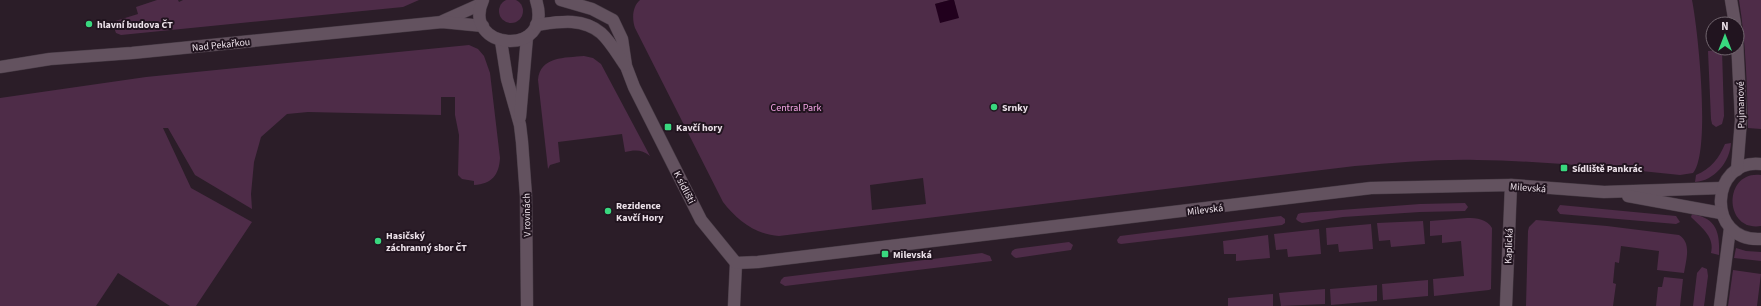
<svg xmlns="http://www.w3.org/2000/svg" width="1761" height="306" font-family="'Source Sans 3',sans-serif">
  <style>
    .green { fill: #4e2c48; fill-rule: evenodd }
    .water { fill: #21001d }
    .lines { fill: none; stroke-linecap: round; stroke-linejoin: round }
    .street-casing { stroke: #473b45; stroke-width: 13 }
    .secondary-casing { stroke: #473b45; stroke-width: 13 }
    .street { stroke: #63525f; stroke-width: 12 }
    .secondary { stroke: #63525f; stroke-width: 12 }
    .poi-dot { fill: #39d87f; stroke: #21141f; stroke-width: 1.5 }
    .labels { text-anchor: middle; stroke-width: 4; stroke-linejoin: round; paint-order: stroke }
    .poi-label { font-size: 10px; font-weight: bold; fill: #ebe0e8; stroke: #21141f; text-anchor: start }
    .street-label { font-size: 10px; fill: #ebe0e8; stroke: #21141f }
    .park-label { font-size: 10px; fill: #f5a6e6; stroke: #21141f }
  </style>
  <rect width="100%" height="100%" fill="#2b1d28"/>
  <!-- green -->
  <g class="green">
    <circle cx="511" cy="11" r="12"/>
    <path d="M157 0H178L179 2 183 0H419L403 7 121 35 116 33 112 22 138 14 136 7Z"/>
    <path d="M640 0H950L935 4 958 18 954 0H1692C1698 29 1711 153 1693 173L1680 175C1613 168 1545 161 1477 160 1436 159 1395 163 1355 166L779 236C756 235 737 220 723 202L635 28C632 19 632 7 640 0ZM923 178 926 204 872 210 870 185Z"/>
    <path d="M1739 0H1761V129L1748 128C1747 85 1746 43 1739 0Z"/>
    <path d="M469 45 478 49 484 56 490 73 500 158C499 175 492 184 474 185V181L462 179 458 175 459 135 455 115V97H441V115L308 112 287 114 261 137 254 162 251 194 252 209 195 175 168 128H163L191 188 252 222 196 306H170L118 273 96 306H0V98L146 77Z"/>
    <path d="M1722 50 1724 116 1722 124 1716 127 1712 124 1711 119 1708 51Z"/>
    <path d="M584 56 593 58 601 64 650 156C642 149 634 150 625 152L622 134 558 142 560 162 550 165 548 169 538 80C540 56 565 58 584 56Z"/>
    <path d="M1731 143C1730 162 1714 181 1695 182L1696 175C1711 169 1719 158 1725 144Z"/>
    <path d="M1761 175V226C1723 232 1723 170 1761 175Z"/>
    <path d="M1465 203 1468 207 1465 211 1420 212 1343 217 1302 223 1298 221 1296 219 1298 214 1301 213 1420 204Z"/>
    <path d="M1560 205 1676 216 1680 222 1676 224 1560 214 1557 210Z"/>
    <path d="M1692 214C1717 218 1720 233 1719 255L1711 253C1715 237 1702 228 1691 217Z"/>
    <path d="M1281 216 1285 219V223L1282 225 1121 244 1118 243 1117 240 1120 236Z"/>
    <path d="M1467 218C1477 218 1487 219 1492 228L1491 289 1489 290 1434 296 1433 279 1464 276 1461 241 1442 243V235L1430 236V221Z"/>
    <path d="M1536 220 1607 226 1679 235C1692 243 1686 260 1684 273L1657 270 1659 251 1621 246 1619 263 1615 262 1613 283 1616 284 1613 306H1526L1528 231 1529 227Z"/>
    <path d="M1423 221 1425 244 1391 247 1390 240 1379 241 1377 223Z"/>
    <path d="M1371 224 1373 249 1339 252 1338 244 1327 245 1326 228Z"/>
    <path d="M1319 229 1321 254 1288 257 1287 249 1276 250 1274 234Z"/>
    <path d="M1268 235 1270 258 1236 261V254H1224L1223 241Z"/>
    <path d="M1069 242 1073 245 1071 250 1016 258 1014 257 1011 254 1012 251 1015 249Z"/>
    <path d="M1736 248 1746 251 1761 252V261L1734 258Z"/>
    <path d="M982 253 990 256 992 261 785 286 780 283 781 280 784 277Z"/>
    <path d="M1702 267 1707 269 1708 276 1704 306H1693L1697 273Z"/>
    <path d="M1733 270 1761 274 1757 306H1728Z"/>
    <path d="M1664 277 1683 279 1680 306H1656L1658 287H1662Z"/>
    <path d="M1428 280V296L1383 300 1382 284Z"/>
    <path d="M1377 285V301L1331 305 1330 289Z"/>
    <path d="M1325 289V304L1281 306 1279 293Z"/>
    <path d="M1273 294V306H1228V298Z"/>
  </g>
  <!-- water -->
  <path class="water" d="M950 0H954L959 18 940 23 935 4Z"/>
  <g class="lines">
    <!-- street casing -->
    <g class="street-casing">
      <g id="street">
        <path d="M443 21 481 4"/>
        <path d="M501 41 507 79 520 125 522 142 526 196 527 306"/>
        <path d="M0 67 50 59 132 53 442 22 483 26"/>
        <path d="M520 117 527 37"/>
        <path d="M734 306 736 263"/>
        <path d="M1506 306 1511 185"/>
        <path d="M1720 306 1730 228"/>
      </g>
    </g>
    <!-- secondary casing -->
    <g class="secondary-casing">
      <g id="secondary">
        <path d="M483 0C460 50 555 59 536 0"/>
        <path d="M561 0 592 9 613 20 622 39 626 66 634 87 701 220 736 263 758 262 1371 188 1511 185 1604 192 1722 188"/>
        <path d="M1731 0 1735 24"/>
        <path d="M536 25C558 22 582 17 601 33 610 41 618 55 625 65"/>
        <path d="M1761 164C1710 158 1705 242 1761 239"/>
        <path d="M1737 170 1741 120 1737 40"/>
        <path d="M1628 196 1721 213"/>
      </g>
    </g>
    <!-- street -->
    <use href="#street" class="street"/>
    <!-- secondary -->
    <use href="#secondary" class="secondary"/>
  </g>
  <!-- markers -->
  <g class="poi-dot">
    <circle cx="89" cy="24" r="4"/>
    <circle cx="994" cy="107" r="4"/>
    <rect x="664" y="123" width="8" height="8" rx="2"/>
    <rect x="1560" y="164" width="8" height="8" rx="2"/>
    <circle cx="608" cy="211" r="4"/>
    <circle cx="378" cy="241" r="4"/>
    <rect x="881" y="250" width="8" height="8" rx="2"/>
  </g>
  <g class="labels">
    <!-- poi labels -->
    <g class="poi-label">
      <text x="97" y="28">hlavní budova ČT</text>
      <text x="1002" y="111">Srnky</text>
      <text x="676" y="131">Kavčí hory</text>
      <text x="1572" y="172">Sídliště Pankrác</text>
      <text x="616" y="209">Rezidence<tspan x="616" dy="12">Kavčí Hory</tspan></text>
      <text x="386" y="239">Hasičský<tspan x="386" dy="12">záchranný sbor ČT</tspan></text>
      <text x="893" y="258">Milevská</text>
    </g>
    <!-- street labels -->
    <g class="street-label">
      <text transform="translate(221 44) rotate(-6)" y="4">Nad Pekařkou</text>
      <text transform="translate(1740 105) rotate(-91)" y="4">Pujmanové</text>
      <text transform="translate(685 187) rotate(63)" y="4">K sídlišti</text>
      <text transform="translate(1528 187) rotate(4)" y="4">Milevská</text>
      <text transform="translate(1205 209) rotate(-7)" y="4">Milevská</text>
      <text transform="translate(526 215) rotate(-91)" y="4">V rovinách</text>
      <text transform="translate(1508 246) rotate(-88)" y="4">Kaplická</text>
    </g>
    <!-- park labels -->
    <g class="park-label">
      <text x="796" y="111">Central Park</text>
    </g>
  </g>
  <!-- north arrow -->
  <g transform="translate(1725 36)"><circle r="19" fill="#21141f" stroke="#72666f"/>
  <path d="M0-3L7 15L0 10L-7 15Z" fill="#39d87f"/>
  <text y="-6" font-size="11" font-weight="bold" text-anchor="middle" fill="#ebe0e8">N</text>
  </g>
</svg>
